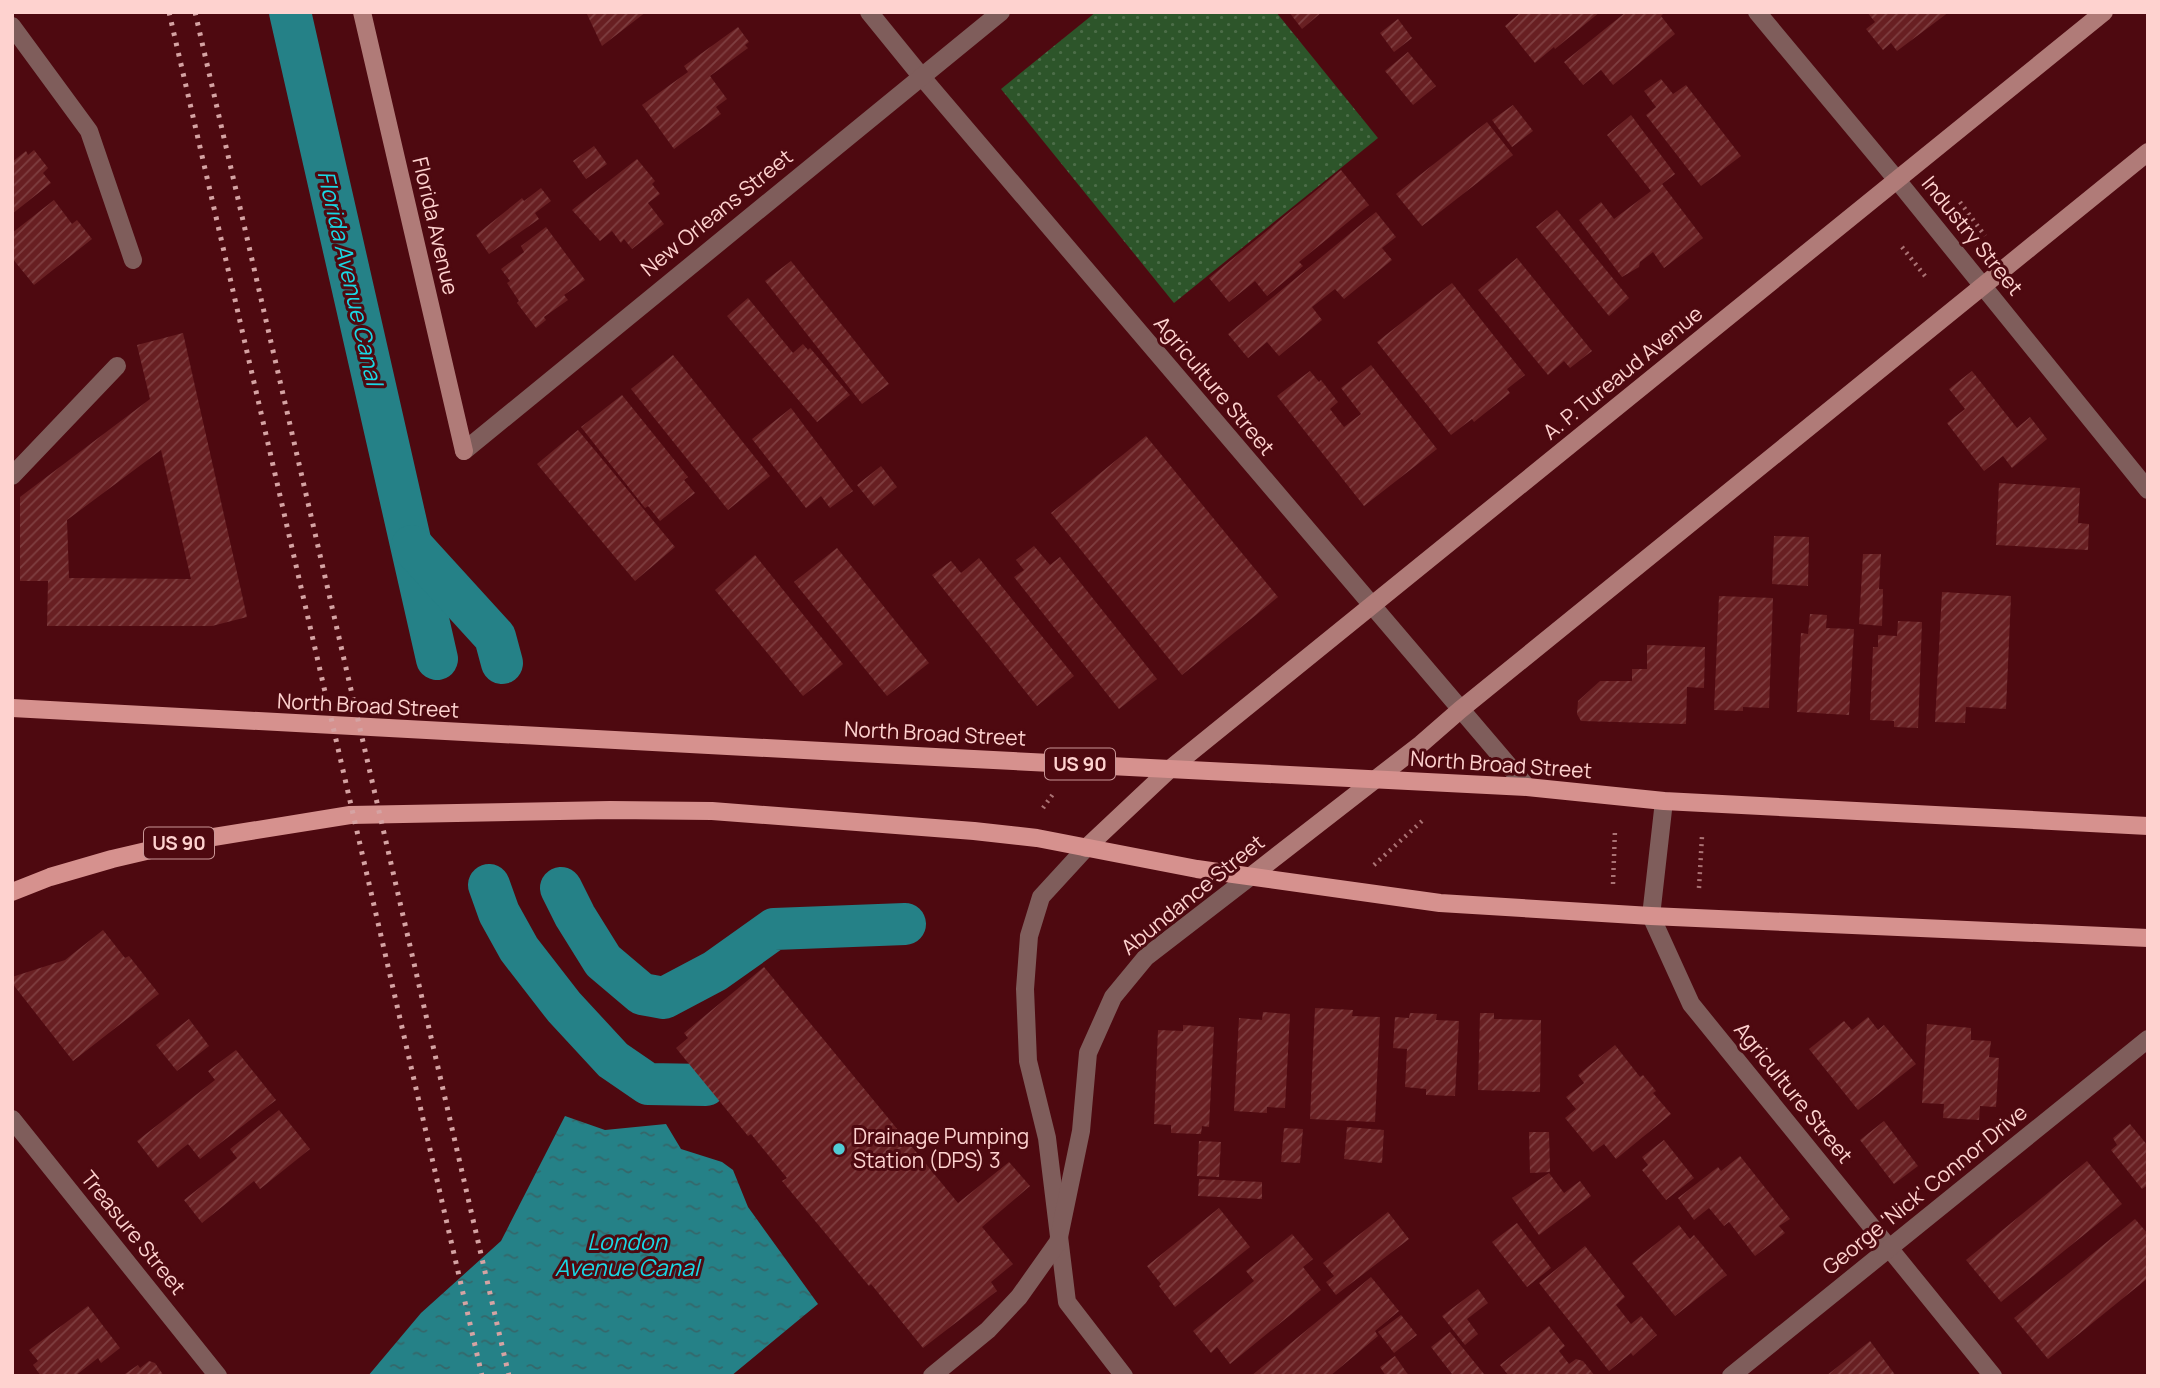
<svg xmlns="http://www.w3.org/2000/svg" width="2160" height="1388" font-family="Manrope,sans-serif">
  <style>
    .grass { fill: url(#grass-dots) }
    .water { fill: url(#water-ripples) }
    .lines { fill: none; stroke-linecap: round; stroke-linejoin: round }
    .canal { stroke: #258187; stroke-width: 42 }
    .building { fill: url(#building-hatch); fill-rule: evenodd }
    .path { stroke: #ab7375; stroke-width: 4.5; stroke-dasharray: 2 5; stroke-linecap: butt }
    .lane { stroke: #7f5d5b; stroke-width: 18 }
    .street { stroke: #7f5d5b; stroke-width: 18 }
    .secondary { stroke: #b07b78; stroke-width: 18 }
    .primary { stroke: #d6918e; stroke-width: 18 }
    .rail { stroke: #d5a3a3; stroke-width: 5; stroke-dasharray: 3.5 7; stroke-linecap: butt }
    .poi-dot { fill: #52ccd5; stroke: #4e0910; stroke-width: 2.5 }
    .labels { text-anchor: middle; stroke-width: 6; stroke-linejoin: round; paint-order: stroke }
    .shield { fill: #4e0910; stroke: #c99696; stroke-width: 2 }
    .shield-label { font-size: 19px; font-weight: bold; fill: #fed2cf }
    .street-label { font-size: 21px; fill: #fed2cf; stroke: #4e0910 }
    .poi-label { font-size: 21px; fill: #fed2cf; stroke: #4e0910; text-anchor: start }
    .water-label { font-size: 23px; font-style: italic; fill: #1ad8e4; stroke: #4e0910 }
  </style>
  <defs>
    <pattern id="grass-dots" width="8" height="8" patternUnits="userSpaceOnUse" patternTransform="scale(1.75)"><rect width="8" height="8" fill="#2d552a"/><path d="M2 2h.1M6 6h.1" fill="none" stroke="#4c6d48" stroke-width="1.8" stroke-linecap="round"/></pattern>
    <pattern id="water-ripples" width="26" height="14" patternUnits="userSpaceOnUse" patternTransform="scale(1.75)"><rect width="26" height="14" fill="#258187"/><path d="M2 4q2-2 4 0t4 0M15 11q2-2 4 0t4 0" fill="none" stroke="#35676a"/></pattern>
    <pattern id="building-hatch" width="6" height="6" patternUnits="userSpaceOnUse" patternTransform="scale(1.75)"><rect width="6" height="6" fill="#681f22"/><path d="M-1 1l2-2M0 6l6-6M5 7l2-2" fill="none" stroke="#7f3f41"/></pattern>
  </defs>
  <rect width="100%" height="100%" fill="#4e0910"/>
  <!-- grass -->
  <path class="grass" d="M1096 12H1276L1378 138 1174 303 1001 89Z"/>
  <!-- water -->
  <path class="water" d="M565 1116 605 1130 666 1124 681 1149 722 1162 733 1170 748 1207 818 1304 731 1376H368L421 1313 501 1241Z"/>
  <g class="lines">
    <!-- canal -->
    <g class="canal">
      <path d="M290 12 437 659"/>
      <path d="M412 546 495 637 502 663"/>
      <path d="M489 885 499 913 519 949 564 1007 613 1060 648 1084 706 1085"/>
      <path d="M561 888 575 916 603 961 642 994 664 998 715 971 774 929 905 924"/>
    </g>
  </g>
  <!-- building -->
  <g class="building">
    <path d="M586 12H646L602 46Z"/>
    <path d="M1289 12H1322L1302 29Z"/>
    <path d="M1521 12H1600L1555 49 1554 47 1535 63 1505 26Z"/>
    <path d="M1626 12H1665L1661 16 1675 34 1613 85 1601 70 1583 85 1564 62Z"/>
    <path d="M1867 12H1949L1897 51 1891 43 1883 50 1866 29 1875 22Z"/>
    <path d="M1398 19 1412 38 1394 52 1380 33Z"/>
    <path d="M738 27 749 42 745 45 748 48 710 76 727 99 716 107 721 114 674 149 642 105 688 72 684 66Z"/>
    <path d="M1408 52 1436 86 1413 105 1385 71Z"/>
    <path d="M1661 79 1673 94 1686 85 1741 156 1701 186 1646 115 1656 107 1644 91Z"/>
    <path d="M1513 105 1533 131 1512 147 1492 120Z"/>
    <path d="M1631 115 1675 174 1662 184 1703 238 1664 268 1653 252 1640 262 1639 267 1622 277 1579 220 1601 202 1614 219 1651 191 1607 135Z"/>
    <path d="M1487 122 1513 155 1422 226 1396 194Z"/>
    <path d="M594 146 607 164 586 179 573 161Z"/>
    <path d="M34 150 48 168 43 173 51 183 12 214V162L26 151 28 155Z"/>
    <path d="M637 159 655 181 652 184 660 194 648 203 664 224 632 249 624 239 621 243 612 231 600 241 572 210Z"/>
    <path d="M1341 170 1369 205 1299 262 1303 266 1267 296 1255 281 1229 302 1209 278Z"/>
    <path d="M541 188 551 201 535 213 539 219 489 254 476 235 522 198 524 201Z"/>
    <path d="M54 200 72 224 77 220 92 239 34 285 12 258V233Z"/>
    <path d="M1557 210 1629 298 1609 316 1536 227Z"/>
    <path d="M1376 212 1396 237 1382 248 1392 260 1344 299 1335 289 1312 307 1322 320 1279 356 1267 342 1248 358 1228 334Z"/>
    <path d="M546 227 585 280 564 295 568 300 544 317 546 320 536 328 517 303 519 301 507 283 510 281 501 269 524 252 521 246Z"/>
    <path d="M1517 258 1592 351 1570 368 1564 361 1548 375 1478 290Z"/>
    <path d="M791 261 889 384 862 404 765 281Z"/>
    <path d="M1452 283 1525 375 1507 389 1510 393 1474 422 1472 419 1451 435 1377 342Z"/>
    <path d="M748 298 793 353 803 344 808 350 810 348 850 395 817 422 727 316Z"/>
    <path d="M183 333 247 617 212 626H47L48 581H20V497L150 399 137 345ZM161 450 191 579 69 578 67 520Z"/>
    <path d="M673 355 770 476 728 510 631 389Z"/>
    <path d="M1371 365 1437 449 1364 506 1277 396 1310 371 1319 382 1321 380 1338 402 1330 409 1344 427 1361 414 1341 388Z"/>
    <path d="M1972 371 2017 428 2030 417 2047 439 2012 468 2003 456 1984 471 1947 423 1965 409 1949 389Z"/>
    <path d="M622 395 688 477 684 480 695 493 660 521 648 506 645 508 581 427Z"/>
    <path d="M791 408 853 491 830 508 821 496 806 508 752 439Z"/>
    <path d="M578 430 675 547 635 581 537 464Z"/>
    <path d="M1146 436 1278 597 1182 675 1051 513Z"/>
    <path d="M881 466 897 487 874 506 857 485Z"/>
    <path d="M1999 483 2080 488 2078 523 2089 524 2088 550 1996 545Z"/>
    <path d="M1774 536 1809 537 1808 586 1772 584Z"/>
    <path d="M1034 546 1050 565 1060 557 1157 679 1119 709 1014 577 1024 570 1016 560Z"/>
    <path d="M837 548 929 663 887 696 794 582Z"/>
    <path d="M1863 554H1881L1879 589H1883L1882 626 1859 624Z"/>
    <path d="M755 555 843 664 803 696 715 590Z"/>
    <path d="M979 558 1074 676 1037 706 932 575 951 561 961 573Z"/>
    <path d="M1942 592 2011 596 2006 709 1966 707 1965 723 1935 722Z"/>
    <path d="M1719 596 1773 598 1769 708 1743 707V711L1714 710Z"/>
    <path d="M1810 614 1827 615 1826 628 1854 629 1849 715 1797 712 1801 633 1808 634Z"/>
    <path d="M1898 621 1922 622 1918 728 1894 727V721L1870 720 1873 647H1878V635L1897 636Z"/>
    <path d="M1647 645 1705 647 1704 688 1687 687 1686 724 1581 721 1577 714 1578 701 1600 681H1632V669H1647Z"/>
    <path d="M103 930 125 958 129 956 159 994 73 1061 12 983V977L65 960Z"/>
    <path d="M764 967 958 1203 1009 1162 1030 1186 982 1227 1013 1264 991 1282 997 1291 923 1348 871 1284 869 1286 782 1181 787 1178 751 1134 748 1136 676 1048 688 1038 684 1033Z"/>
    <path d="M1315 1008 1353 1010 1352 1016 1380 1017 1375 1122 1310 1119Z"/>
    <path d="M1263 1012 1290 1014 1285 1108 1267 1107V1113L1234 1111 1239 1018 1262 1020Z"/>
    <path d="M1410 1013 1437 1014 1436 1020 1459 1021 1455 1096 1426 1095V1089L1405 1087 1407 1049 1393 1048 1395 1017 1409 1018Z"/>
    <path d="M1480 1013H1494V1019L1541 1020 1540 1092 1478 1090Z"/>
    <path d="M1868 1017 1878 1030 1884 1025 1916 1064 1858 1110 1809 1049 1844 1021 1852 1030Z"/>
    <path d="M189 1019 209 1046 177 1071 156 1045Z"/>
    <path d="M1927 1024 1971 1028V1040L1991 1041 1989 1057 1999 1058 1996 1107 1980 1106 1979 1120 1943 1118 1944 1104 1922 1103Z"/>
    <path d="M1183 1025 1214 1027 1209 1127 1202 1126 1201 1134 1171 1133V1125L1154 1124 1158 1030 1183 1031Z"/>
    <path d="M1615 1045 1640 1077 1643 1075 1656 1091 1653 1093 1671 1114 1616 1159 1604 1144 1593 1152 1565 1118 1576 1109 1566 1097 1584 1083 1578 1075Z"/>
    <path d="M236 1050 276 1100 200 1159 188 1144 158 1168 137 1141 215 1080 208 1071Z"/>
    <path d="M279 1110 310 1149 260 1189 254 1181 202 1223 184 1200 237 1158 230 1149Z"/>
    <path d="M1884 1121 1918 1166 1894 1184 1860 1140Z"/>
    <path d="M2130 1124 2148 1146V1185L2142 1189 2111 1150 2117 1145 2113 1138Z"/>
    <path d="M1347 1127 1384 1130 1382 1163 1344 1159Z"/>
    <path d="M1284 1128 1303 1129 1300 1163 1281 1162Z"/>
    <path d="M1529 1132H1549L1550 1172 1530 1173Z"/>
    <path d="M1664 1140 1694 1178 1666 1200 1642 1170 1648 1165 1642 1157Z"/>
    <path d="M1199 1141 1221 1142 1219 1177 1197 1176Z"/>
    <path d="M1740 1156 1790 1219 1779 1226 1785 1233 1755 1256 1729 1222 1724 1226 1709 1208 1694 1220 1678 1198 1718 1167 1721 1171Z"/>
    <path d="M2087 1161 2122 1204 2001 1302 1966 1260Z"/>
    <path d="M1549 1173 1564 1193 1580 1181 1591 1196 1539 1235 1512 1198Z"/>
    <path d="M1199 1179 1262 1182V1199L1198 1196Z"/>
    <path d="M1219 1208 1250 1247 1175 1307 1159 1286 1161 1284 1147 1266Z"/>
    <path d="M1388 1212 1409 1239 1336 1295 1326 1282 1334 1276 1323 1263Z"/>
    <path d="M2135 1219 2148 1234V1278L2048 1359 2014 1318Z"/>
    <path d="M1517 1223 1551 1268 1527 1287 1492 1242Z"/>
    <path d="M1679 1225 1690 1239 1694 1235 1727 1275 1675 1316 1632 1263Z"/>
    <path d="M1292 1234 1313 1259 1303 1267 1321 1290 1230 1364 1217 1347 1211 1353 1193 1331 1254 1281 1246 1271Z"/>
    <path d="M1585 1246 1625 1297 1616 1305 1631 1324 1641 1316 1657 1335 1633 1356 1631 1353 1609 1371 1539 1283Z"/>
    <path d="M1371 1277 1399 1311 1375 1331 1378 1336 1330 1376H1251Z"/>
    <path d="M1478 1289 1488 1303 1467 1319 1478 1334 1465 1345 1442 1316Z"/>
    <path d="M88 1306 120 1348 101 1363 98 1358 75 1376H41L33 1365 38 1361 29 1350Z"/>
    <path d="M1401 1315 1417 1335 1394 1353 1378 1332Z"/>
    <path d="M1549 1326 1565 1346 1559 1351 1569 1364 1576 1359 1583 1361 1595 1376H1509L1500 1365Z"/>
    <path d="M1450 1332 1484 1374 1482 1376H1450L1452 1374 1431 1347Z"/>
    <path d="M1870 1341 1896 1376H1826Z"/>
    <path d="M1395 1356 1409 1376H1386L1380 1367Z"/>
    <path d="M149 1361 155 1363 164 1376H122L138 1365 140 1368Z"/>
  </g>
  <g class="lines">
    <!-- path -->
    <g class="path">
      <path d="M1960 202 1985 236"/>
      <path d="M1902 247 1925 276"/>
      <path d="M1043 808 1053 794"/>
      <path d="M1374 865 1422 821"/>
      <path d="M1613 884 1615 830"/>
      <path d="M1699 888 1702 836"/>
    </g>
    <!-- lane -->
    <path class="lane" d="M12 476 117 366"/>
    <!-- street -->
    <g class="street">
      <path d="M869 12 921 76 1527 787"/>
      <path d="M1757 12 1897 180 2148 490"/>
      <path d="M12 26 89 131 133 260"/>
      <path d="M464 451 1001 12"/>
      <path d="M1664 801 1651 916 1691 1004 1993 1376"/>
      <path d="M1086 848 1041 897 1029 936 1025 989 1028 1061 1047 1138 1067 1302 1124 1376"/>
      <path d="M12 1119 218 1376"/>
      <path d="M932 1376 988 1330 1019 1297 1058 1242 1081 1131 1088 1053 1113 997 1146 957 1251 876"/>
      <path d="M1731 1376 2148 1039"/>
    </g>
    <!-- secondary -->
    <g class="secondary">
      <path d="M362 12 464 451"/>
      <path d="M1086 848 1170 769 2104 12"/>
      <path d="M1251 876 1421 744 1460 710 2148 152"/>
    </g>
    <!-- primary -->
    <g class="primary">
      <path d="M12 708C517 739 1022 760 1527 787L1664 801 2148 826"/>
      <path d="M12 892 50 877 112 859 189 841 350 815 610 810 712 811 974 831 1037 838 1197 869 1440 903 1651 916 2148 938"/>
    </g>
    <!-- rail -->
    <g class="rail">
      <path d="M169 12 482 1376"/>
      <path d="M195 12 509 1376"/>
    </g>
  </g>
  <!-- markers -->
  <circle class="poi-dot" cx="839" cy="1149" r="7"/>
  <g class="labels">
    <!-- shield labels -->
    <g class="shield">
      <rect x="1045" y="748.5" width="70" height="31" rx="5"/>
      <rect x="144" y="827.5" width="70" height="31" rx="5"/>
    </g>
    <g class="shield-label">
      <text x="1080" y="771">US 90</text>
      <text x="179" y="850">US 90</text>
    </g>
    <!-- street labels -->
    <g class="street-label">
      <text transform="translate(717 213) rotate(-39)" y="7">New Orleans Street</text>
      <text transform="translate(435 226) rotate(77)" y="7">Florida Avenue</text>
      <text transform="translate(1972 236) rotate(51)" y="7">Industry Street</text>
      <text transform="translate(1623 373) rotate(-39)" y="7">A. P. Tureaud Avenue</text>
      <text transform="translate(1214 386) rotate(50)" y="7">Agriculture Street</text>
      <text transform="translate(368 706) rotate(3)" y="7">North Broad Street</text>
      <text transform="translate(935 734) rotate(3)" y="7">North Broad Street</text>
      <text transform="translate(1501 765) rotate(4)" y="7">North Broad Street</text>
      <text transform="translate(1193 895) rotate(-39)" y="7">Abundance Street</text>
      <text transform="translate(1793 1093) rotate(51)" y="7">Agriculture Street</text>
      <text transform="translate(1925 1190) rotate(-39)" y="7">George 'Nick' Connor Drive</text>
      <text transform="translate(133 1233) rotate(51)" y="7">Treasure Street</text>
    </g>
    <!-- poi labels -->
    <g class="poi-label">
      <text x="853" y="1144">Drainage Pumping<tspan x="853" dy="24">Station (DPS) 3</tspan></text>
    </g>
    <!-- water labels -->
    <g class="water-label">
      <text transform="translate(350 278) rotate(77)" y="8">Florida Avenue Canal</text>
      <text x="627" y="1250">London<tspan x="627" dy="26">Avenue Canal</tspan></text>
    </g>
  </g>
  <!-- border -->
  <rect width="2160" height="1388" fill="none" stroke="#fed2cf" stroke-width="28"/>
</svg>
